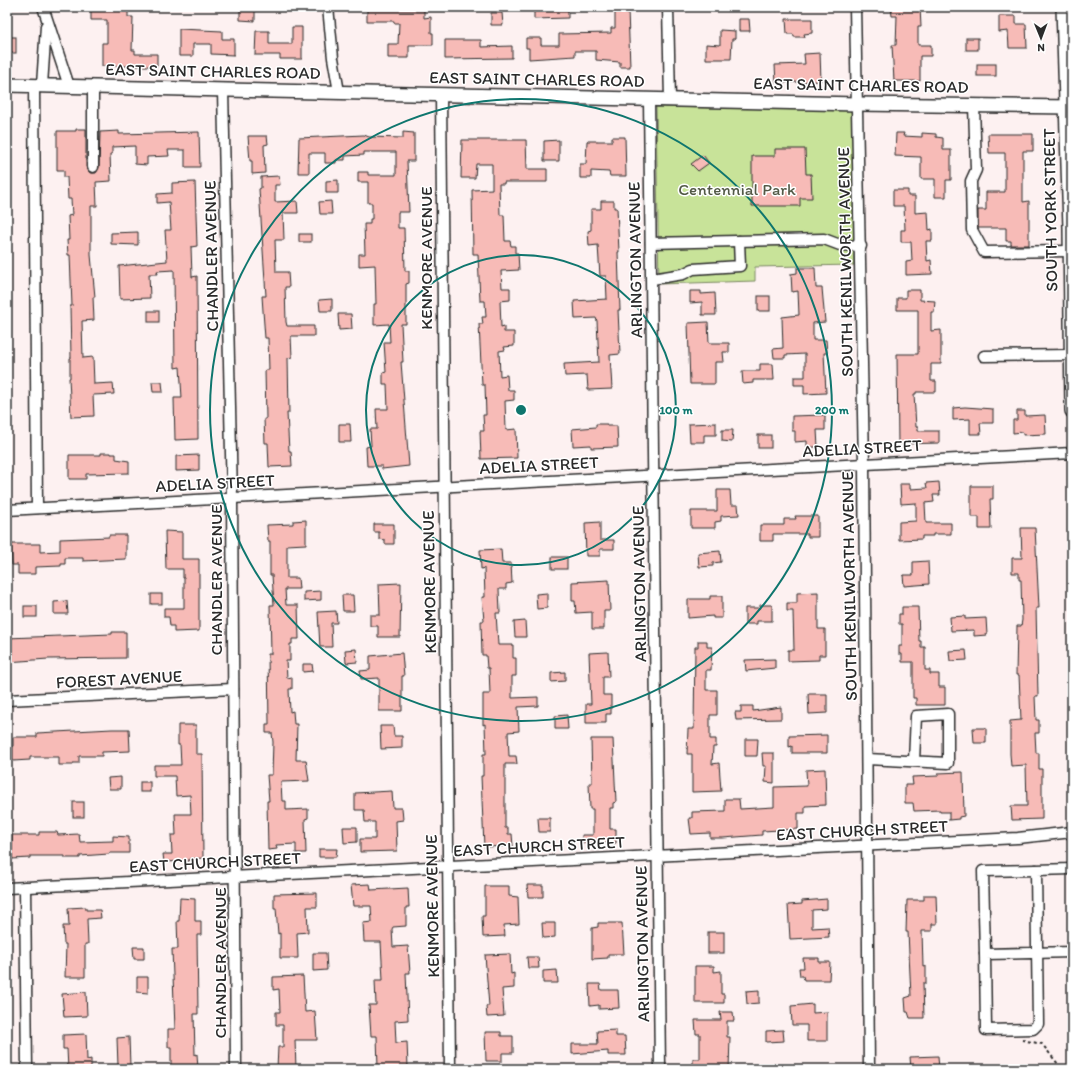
<svg xmlns="http://www.w3.org/2000/svg" width="1079" height="1076" font-family="Itim,sans-serif">
  <style>
    .green { fill: #c8e399; stroke: #7a8762 }
    .building { fill: #f7bbb7; stroke: #2b2b2b }
    .lines { fill: none; stroke-linecap: round; stroke-linejoin: round }
    .minor-casing { stroke: #2b2b2b; stroke-width: 13 }
    .major-casing { stroke: #2b2b2b; stroke-width: 16 }
    .path { stroke: #2b2b2b; stroke-width: 2; stroke-dasharray: 3 3; stroke-linecap: butt }
    .minor { stroke: #fff; stroke-width: 10 }
    .major { stroke: #fff; stroke-width: 13 }
    .ring { fill: none; stroke: #0f766e; stroke-width: 2 }
    .labels { text-anchor: middle; stroke-width: 3; stroke-linejoin: round; paint-order: stroke }
    .street-label { font-size: 17px; fill: #2b2b2b; stroke: #fff }
    .park-label { font-size: 17px; fill: #525946; stroke: #fff }
    .centre { fill: #0f766e; stroke: #fff; stroke-width: 2 }
    .ring-label { font-size: 12px; text-anchor: middle; font-weight: bold; fill: #0f766e; stroke: #fff; stroke-width: 3; stroke-linejoin: round; paint-order: stroke }
  </style>
  <rect width="100%" height="100%" fill="#fdf1f1"/>
  <filter id="ink" filterUnits="userSpaceOnUse"><feTurbulence type="fractalNoise" baseFrequency=".025" numOctaves="2"/><feDisplacementMap in="SourceGraphic" scale="8" xChannelSelector="R" yChannelSelector="G"/><feConvolveMatrix kernelMatrix="1 2 1 2 8 2 1 2 1" color-interpolation-filters="sRGB"/></filter>
  <g filter="url(#ink)">
    <!-- green -->
    <path class="green" d="M656 107 852 110 854 265 755 267V281L659 284Z"/>
    <!-- building -->
    <g class="building">
      <path d="M534 7H568V18L534 19Z"/>
      <path d="M891 7H920L921 27H918V45H931V56H920V81H894L892 45H896L897 16H892Z"/>
      <path d="M91 8 128 9V17H133L132 50H135V54H157V66H102V43H107V20H91Z"/>
      <path d="M240 9H255V21L240 20Z"/>
      <path d="M367 10H424V18L431 17V33H433V45H409V58H388V44H398L399 23H394V21H367Z"/>
      <path d="M615 10H628L630 67H620V62L596 60V51H575V56L529 59V48H526V38H541V45H559V34L611 33V28H615Z"/>
      <path d="M491 13H502L503 25H491Z"/>
      <path d="M999 16H1016V24H1026L1027 48H1009L1008 31 999 32Z"/>
      <path d="M739 19H749L750 31H739Z"/>
      <path d="M786 19H812V33L804 34 805 37H794L793 34H787Z"/>
      <path d="M292 27H302V59H280V55H255L256 31H269V44H292Z"/>
      <path d="M179 29 222 31V39H234V55L211 54V44H193V56H179Z"/>
      <path d="M720 30 735 31V39H732L731 59H706V44L720 45Z"/>
      <rect x="7" y="37" width="9" height="16"/>
      <rect x="966" y="38" width="12" height="12"/>
      <path d="M445 40H481V47L512 46V58L445 59Z"/>
      <path d="M820 53 821 81 776 83 775 65 805 64 804 54Z"/>
      <rect x="977" y="64" width="19" height="12"/>
      <path d="M76 129H86V167L90 173H96L99 167 100 132 119 131V134L199 132 200 167H185V150H168L169 156 147 157V165L135 164V146L112 147V154H110L111 181 96 182 97 206H91V255L95 297H93L94 320 82 321 83 358 93 357 94 384 113 383 114 394 93 395 94 416 71 417 69 378H70V358H71L70 306H72L70 255H68L67 240H69L68 216 72 215 71 199H68L67 177H64V170H57V131H76Z"/>
      <path d="M403 132 414 133V161H407L409 212H398V228H404L405 271H409V283L406 284V324H401L403 362H401L409 466 382 469V466H367L366 447 371 446 370 429H377L376 409H388L387 384H383V373L386 372 384 342H390L389 324 374 325V304H376L375 265 359 266V254H365L364 224H370V219H372V203H368V182H358V172H368V175H396V152H364V155L345 156V160H336V163H325V153H309V173H298L299 138 364 135 369 137 403 138Z"/>
      <path d="M896 133H904L903 136 922 137V133L936 134V137L943 138V150H951V180H946V197H935V179H921V157L895 156Z"/>
      <path d="M988 134H1033V151H1023V202L1029 201V245H1011V241H1006V228H978V210H986V192H1005V153H989Z"/>
      <path d="M248 136H267L268 144 264 145 265 173 252 174V161H250Z"/>
      <path d="M612 137H625L626 176H610L609 172 591 171V178H580V164H586L587 141H612Z"/>
      <path d="M462 140H526L527 169H547V182H504V184H499L500 215H504L505 241H510L511 246H515V253H518L519 270 501 271 502 288H510V300L500 301 501 327 504 326V332H514V346L504 347 505 350 499 351 500 376 507 375 508 390H514V400L505 401 506 430 516 429 517 458 481 459 480 431H484L483 415H486L485 385H482L479 324H483L482 317H486L485 301H480L478 254H473L472 190 492 189V164H476L475 178H461Z"/>
      <path d="M559 140V161H544V141Z"/>
      <path d="M775 149H805L806 174H811L812 198H800V206H752V156H775Z"/>
      <path d="M703 155 709 163 698 171 691 164Z"/>
      <path d="M279 176 280 185H275V202L297 201 298 213H283L284 240H275L276 272H288L289 287H285L286 322 287 326H314V336H291L292 357 288 358 289 413H287L289 451H291L292 466 269 467 268 443H265L264 419H266L265 370H269L268 338H265L263 311 262 296H266L259 189 261 188V177Z"/>
      <path d="M338 180V193H326V181Z"/>
      <path d="M195 182 197 246 191 247 192 277 197 276 198 439 175 440 174 398H182L180 367 175 368 174 270 157 271 158 274H149L150 298 120 299 119 266 167 261 165 230H171L169 202 157 203V194L172 193V183Z"/>
      <path d="M893 190H908V196H915V213L928 212 929 230 932 229V241H926L927 261 931 260 932 274 906 275V262L912 261 911 242H901V230H905L904 206H893Z"/>
      <path d="M331 201 332 214H320L319 202Z"/>
      <path d="M601 201H614V208H617L619 252H618L620 310H618L620 354 610 355 612 389 588 390 587 375 565 376 564 364 599 362 597 321 596 318 575 319 574 301 607 299 606 276H600L598 245 589 246 588 231 591 230V209H601Z"/>
      <path d="M138 232V245L111 244V233Z"/>
      <rect x="299" y="234" width="12" height="8"/>
      <path d="M797 268H815L816 288H822L825 322 813 323V340H826L827 353H824L826 393 804 394V385H794V377H805V354L785 355V358H774L773 349 783 348 782 317 799 315 798 291 792 292 791 274 797 273Z"/>
      <path d="M906 290H920V300L935 301 934 312H931V331L941 330V364H931V381H936V392H916V394H914L916 427H918V431H939V443L898 444 897 354H918V310H897V298H906Z"/>
      <path d="M690 291H701V294L715 293 716 315H702V302L690 303Z"/>
      <rect x="758" y="296" width="12" height="15"/>
      <path d="M332 299V311H320L319 300Z"/>
      <rect x="148" y="311" width="11" height="11"/>
      <path d="M338 314H351L352 329 339 330Z"/>
      <path d="M708 322 709 343H729V352H723L724 362H715V384H690L688 323Z"/>
      <path d="M760 364H773L774 380H753V383L743 384 742 371H760Z"/>
      <path d="M152 382H162L163 392H153Z"/>
      <path d="M965 407 993 409V423H980L981 434H970V419L953 420V408Z"/>
      <path d="M1017 411H1025V416L1045 415 1046 434 1023 435V432L1013 433V420H1017Z"/>
      <path d="M825 415V430H817L818 447H807V441L795 442V431H792V416Z"/>
      <path d="M716 423V435H704V442H690L689 424Z"/>
      <path d="M339 424H350L351 442H339Z"/>
      <path d="M596 424H607V426H617L618 447 591 448V445L573 446 572 429 596 427Z"/>
      <path d="M722 430H733L732 442 722 441Z"/>
      <rect x="758" y="435" width="13" height="13"/>
      <path d="M101 453H111V454H116V459L129 461V473L86 474V479H69V455H101Z"/>
      <path d="M199 455V470L176 471V456Z"/>
      <path d="M939 482 940 495H933L934 502 925 503 926 523H951V534H933V536H922V539L899 540V522L916 521V503L901 504 900 484H910V489L927 488 926 483Z"/>
      <path d="M971 486H993V499H990L991 529H979V517H971Z"/>
      <path d="M717 490H730L731 505H738L739 515 721 516V521L715 522V528H691V511H717Z"/>
      <path d="M795 516H818V537H808V534H773V541H760V525H784V519H796Z"/>
      <path d="M306 520V544L287 545V578H298L299 589H285L286 605H298L299 639H292V644H290V661H286L287 678 292 677V689H289L290 712 293 711 294 724H297L296 760H306L309 781 281 782 282 801H286V810L308 809V818L305 819 306 853H296V844L276 845 277 849 268 850 267 801H269L267 775H272L273 742 272 733H266V724H269L268 654H271L270 605H274L272 575H270V541H268L267 525 293 524V521Z"/>
      <path d="M600 522V540H614V549H600V556H586L585 523Z"/>
      <path d="M374 524H394V544H385V540L379 539V532H374Z"/>
      <path d="M1021 528H1035L1039 608H1036L1038 696H1035L1036 720H1039V733H1035L1036 753H1039V769H1042V819L1012 820 1011 806H1027L1026 765 1011 766 1010 754V721L1021 720 1019 675H1016L1017 626H1021L1022 620 1021 580H1019V573H1012V558H1022Z"/>
      <path d="M165 531 182 532V559H199V631L174 632V626H170L169 617H164V608H184V578H183V569H166Z"/>
      <path d="M109 535H126V559L83 561V558H65V564H61V566L35 567V574H18V565H12L11 544H40V552L60 551V539L109 537Z"/>
      <path d="M501 549 502 563H511L512 583 506 584V589H499L500 613H496L498 645H513V658H516V676H512V698L538 697V706L518 707 519 731 508 732 509 756H516L517 764H505V828H508V834H512L513 846 484 847 481 776H483V754H486L485 724 483 725V694H490L489 668H487L486 655H482L481 621H484L482 597H485L484 568 481 569 480 550Z"/>
      <path d="M720 551 721 562 713 563V566L699 567 698 553Z"/>
      <rect x="552" y="557" width="15" height="12"/>
      <path d="M928 561 929 584 904 586 903 575H913V562Z"/>
      <path d="M609 580 610 611H604V629H592V612L576 613 575 601H572V582Z"/>
      <path d="M401 583 400 637H378V626H370V615H380L379 584Z"/>
      <path d="M321 591V600L304 601V592Z"/>
      <path d="M818 592V629H825V655H819V660L788 661V650H794L793 611H787V603H797V593Z"/>
      <path d="M547 593V608L537 609 536 594Z"/>
      <rect x="151" y="594" width="11" height="10"/>
      <path d="M342 595H353L354 611H343Z"/>
      <path d="M710 596H722V618H713V616L688 618V599H710Z"/>
      <path d="M67 601 68 614H54V602Z"/>
      <path d="M760 605H772V621H757V624H745V608H760Z"/>
      <rect x="24" y="606" width="13" height="11"/>
      <path d="M902 607H918L919 641H921V647H925V670H930V674H939V687H945V705H916V698H913V662H902V654H899V646H902V624H899V614H902Z"/>
      <path d="M336 611 337 623H331L332 647H320L318 612Z"/>
      <path d="M965 616V619L986 618 987 635 974 636V630L951 631 950 617Z"/>
      <path d="M525 621 526 637H515L514 622Z"/>
      <path d="M112 632H126V658L48 659 7 662V638L112 634Z"/>
      <path d="M698 641H707V647H712L711 670H706V690H717V715H710V739H716V747H713L712 764 719 763 721 791 692 792V754H687L688 729H694L695 647H698Z"/>
      <path d="M356 649 357 662 346 663 345 650Z"/>
      <path d="M966 650 967 660 950 661 949 651Z"/>
      <path d="M608 652 609 677H603V695H611V714H606V723H586V704H591L589 653Z"/>
      <path d="M402 653 404 676H402V711H379V678L361 679 360 671 370 670V656Z"/>
      <path d="M775 659V668L746 671 745 660Z"/>
      <path d="M303 664H312L313 671 303 672Z"/>
      <path d="M565 672V681L551 682V673Z"/>
      <path d="M808 694H827V713L809 714Z"/>
      <path d="M741 706H753V711L781 707V719L736 720 735 712H741Z"/>
      <path d="M567 715 568 729H555V716Z"/>
      <path d="M178 725H196V754H202L203 858 189 859V861L164 862 163 854H172L171 835H176L175 814H191L190 795 176 796 175 776H154V765H181L180 745H178Z"/>
      <path d="M380 726H393L394 736H402V748L381 749Z"/>
      <path d="M973 728H986V743H974Z"/>
      <path d="M112 729H129L130 751 102 752V756H79V763H73V765H59V757H30V760L13 761V737H37V733Z"/>
      <path d="M827 735V753H792V746L789 747V736Z"/>
      <path d="M591 739H613L616 802 613 803V808H610V829H616V843H582V835H593V809H590L589 783H592Z"/>
      <path d="M745 739H758L757 756H745Z"/>
      <path d="M762 753H774V783L765 782 766 766H763Z"/>
      <path d="M825 769 826 805 805 806V813H798V829L762 831V835L723 838H710V833L691 834 689 818H692V812L725 811V799H739L740 809 774 807V787L807 786 806 770Z"/>
      <path d="M963 772 964 816 959 817V819L949 820V812H940V810L914 811 913 803H905V785H913L912 777 938 776V773Z"/>
      <path d="M121 777V789H109L108 778Z"/>
      <rect x="140" y="782" width="10" height="10"/>
      <path d="M392 791 393 808H402L403 820 396 821 397 851 360 852V839H375V822H365L364 810H355V793Z"/>
      <rect x="73" y="802" width="11" height="15"/>
      <path d="M538 818H550V832H539Z"/>
      <path d="M343 827H357V842L344 843Z"/>
      <path d="M39 832H57L58 835 79 834 80 842 113 841V836L129 837V853H109V854L80 856V858H65V856H30V858L12 859V835H39Z"/>
      <path d="M319 849H337L336 857H319Z"/>
      <path d="M370 884 371 890 408 888 409 907H406V926L393 927 392 929 393 947 408 946 410 973H406L408 1020 395 1021 396 1043 407 1042 408 1067 378 1068 377 1036H371L369 1005H376L375 980H383L381 942H364L363 923 372 922 371 906H353L351 885Z"/>
      <path d="M527 885H543V897H528Z"/>
      <path d="M485 886H509V896L518 897 519 924 504 925 505 936 483 937 482 916H485Z"/>
      <path d="M317 893V907H307L308 932 297 933 298 958H280V933L278 934 276 908H274V894Z"/>
      <path d="M924 895H936L937 924H932V931H922L923 967 926 966V983H923L924 1018H910L908 1012H906L905 998 911 996 908 932H906L907 900H924Z"/>
      <path d="M180 898 195 899V921H201V935H197L198 1014H194L195 1055 197 1054 198 1069H171V1047H168V1029H175L172 949H178L177 921H179Z"/>
      <path d="M827 899V909L812 910V928L828 927 829 937 790 939 788 905 802 904V901Z"/>
      <path d="M86 907V910H100L101 918 87 919 88 944H85V977H65L66 944H64L63 926H69L68 908Z"/>
      <path d="M542 923H555V937L543 938Z"/>
      <path d="M598 923H622L624 954H608V958L592 959V928L598 927Z"/>
      <rect x="708" y="932" width="16" height="21"/>
      <path d="M133 947H144V959H134Z"/>
      <path d="M313 953H326L327 970 313 971Z"/>
      <path d="M510 954 511 974 514 973V988L502 989 504 1016 487 1017 486 1006H489L485 955Z"/>
      <path d="M527 957H538L539 968H528Z"/>
      <path d="M803 958H819V962H830L829 980H804L803 976H800L799 968H804Z"/>
      <path d="M695 966H714V972L721 971V994H724V1003H695Z"/>
      <path d="M557 970 558 983H543V971Z"/>
      <path d="M303 976 305 1012 315 1011 317 1040H295L296 1069H277L278 1047H283V1025H276V1012H280L279 989 273 990V977Z"/>
      <path d="M137 977H148V993L137 992Z"/>
      <path d="M589 984H600L601 990H618L619 1008 599 1009V1005L590 1006Z"/>
      <path d="M759 990V1003L747 1004 746 991Z"/>
      <path d="M86 992 87 1016 64 1017 62 994Z"/>
      <path d="M813 1004V1013L827 1012V1041H807V1025H792L791 1006Z"/>
      <path d="M720 1012H733L734 1021H727V1037H730L729 1069H693V1059H700V1034H696L695 1020H721Z"/>
      <path d="M616 1030V1036H625L626 1055H608V1051L572 1054V1044H598L597 1031Z"/>
      <path d="M783 1030 784 1041 766 1042V1031Z"/>
      <path d="M485 1032H501V1036H513V1053H502V1061H486Z"/>
      <path d="M86 1034 87 1060 91 1059V1069H68L67 1049H63V1035Z"/>
      <path d="M129 1037 130 1066H118L117 1038Z"/>
      <path d="M938 1056 939 1069H911L910 1057Z"/>
    </g>
    <g class="lines">
      <!-- minor casing -->
      <g class="minor-casing">
        <g id="minor">
          <path d="M43 7 69 86"/>
          <path d="M328 7 333 58 339 92"/>
          <path d="M668 7 670 100"/>
          <path d="M855 7 864 464 869 1069"/>
          <path d="M34 85 37 508"/>
          <path d="M42 85 46 26"/>
          <path d="M223 90 232 498 236 1069"/>
          <path d="M441 94 450 1069"/>
          <path d="M649 99 660 1069"/>
          <path d="M974 105 976 170 971 181 972 230 984 252 1070 251"/>
          <path d="M93 167V87"/>
          <path d="M651 243 824 239 840 245 861 246"/>
          <path d="M652 279 683 274 693 269 740 266 739 241"/>
          <path d="M984 356 1071 355"/>
          <path d="M7 510 1072 453"/>
          <path d="M7 700 233 689"/>
          <path d="M867 759 948 763V714L916 716 914 761"/>
          <path d="M1072 869 1036 870 1038 1024 1033 1029 986 1030 985 954 1072 952"/>
          <path d="M25 887 27 1069"/>
          <path d="M7 888 1018 838 1072 832"/>
          <path d="M985 954 983 871 1036 870"/>
        </g>
      </g>
      <!-- major casing -->
      <g class="major-casing">
        <g id="major">
          <path d="M1063 7 1070 228 1072 411"/>
          <path d="M7 85 858 104 1072 107"/>
        </g>
      </g>
      <!-- path -->
      <path class="path" d="M1022 1040 1042 1044 1062 1069"/>
      <!-- minor -->
      <use href="#minor" class="minor"/>
      <!-- major -->
      <use href="#major" class="major"/>
    </g>
  </g>
  <!-- distance rings -->
  <g class="ring">
    <circle cx="521" cy="410" r="155"/>
    <circle cx="521" cy="410" r="311"/>
  </g>
  <g class="labels">
    <!-- street labels -->
    <g class="street-label">
      <text transform="translate(213 71) rotate(1)" y="6">EAST SAINT CHARLES ROAD</text>
      <text transform="translate(537 79) rotate(1)" y="6">EAST SAINT CHARLES ROAD</text>
      <text transform="translate(861 85) rotate(1)" y="6">EAST SAINT CHARLES ROAD</text>
      <text transform="translate(1050 210) rotate(-91)" y="6">SOUTH YORK STREET</text>
      <text transform="translate(211 256) rotate(-91)" y="6">CHANDLER AVENUE</text>
      <text transform="translate(426 258) rotate(-90)" y="6">KENMORE AVENUE</text>
      <text transform="translate(635 260) rotate(-91)" y="6">ARLINGTON AVENUE</text>
      <text transform="translate(845 262) rotate(-91)" y="6">SOUTH KENILWORTH AVENUE</text>
      <text transform="translate(862 448) rotate(-3)" y="6">ADELIA STREET</text>
      <text transform="translate(539 465) rotate(-3)" y="6">ADELIA STREET</text>
      <text transform="translate(215 483) rotate(-3)" y="6">ADELIA STREET</text>
      <text transform="translate(216 580) rotate(-90)" y="6">CHANDLER AVENUE</text>
      <text transform="translate(429 582) rotate(-91)" y="6">KENMORE AVENUE</text>
      <text transform="translate(639 584) rotate(-91)" y="6">ARLINGTON AVENUE</text>
      <text transform="translate(849 586) rotate(-91)" y="6">SOUTH KENILWORTH AVENUE</text>
      <text transform="translate(119 679) rotate(-3)" y="6">FOREST AVENUE</text>
      <text transform="translate(862 830) rotate(-3)" y="6">EAST CHURCH STREET</text>
      <text transform="translate(539 846) rotate(-3)" y="6">EAST CHURCH STREET</text>
      <text transform="translate(215 862) rotate(-3)" y="6">EAST CHURCH STREET</text>
      <text transform="translate(432 906) rotate(-91)" y="6">KENMORE AVENUE</text>
      <text transform="translate(642 944) rotate(-91)" y="6">ARLINGTON AVENUE</text>
      <text transform="translate(220 963) rotate(-90)" y="6">CHANDLER AVENUE</text>
    </g>
    <!-- park labels -->
    <g class="park-label">
      <text x="737" y="195">Centennial Park</text>
    </g>
  </g>
  <circle cx="521" cy="410" r="6" class="centre"/>
  <g class="ring-label">
    <text x="676" y="414">100 m</text>
    <text x="832" y="414">200 m</text>
  </g>
  <!-- margin -->
  <rect width="1079" height="1076" fill="none" stroke="#fff" stroke-width="24"/>
  <rect x="12" y="12" width="1055" height="1052" fill="none" stroke="#2b2b2b" stroke-width="1.5" filter="url(#ink)"/>
  <!-- north arrow -->
  <g transform="translate(1041 38) rotate(179)" stroke="#ffffff" stroke-width="3" paint-order="stroke">
  <path d="M0-3L7 15L0 10L-7 15Z" fill="#2b2b2b"/>
  <text y="-6" font-size="11" font-weight="bold" text-anchor="middle" fill="#2b2b2b">N</text>
  </g>
</svg>
